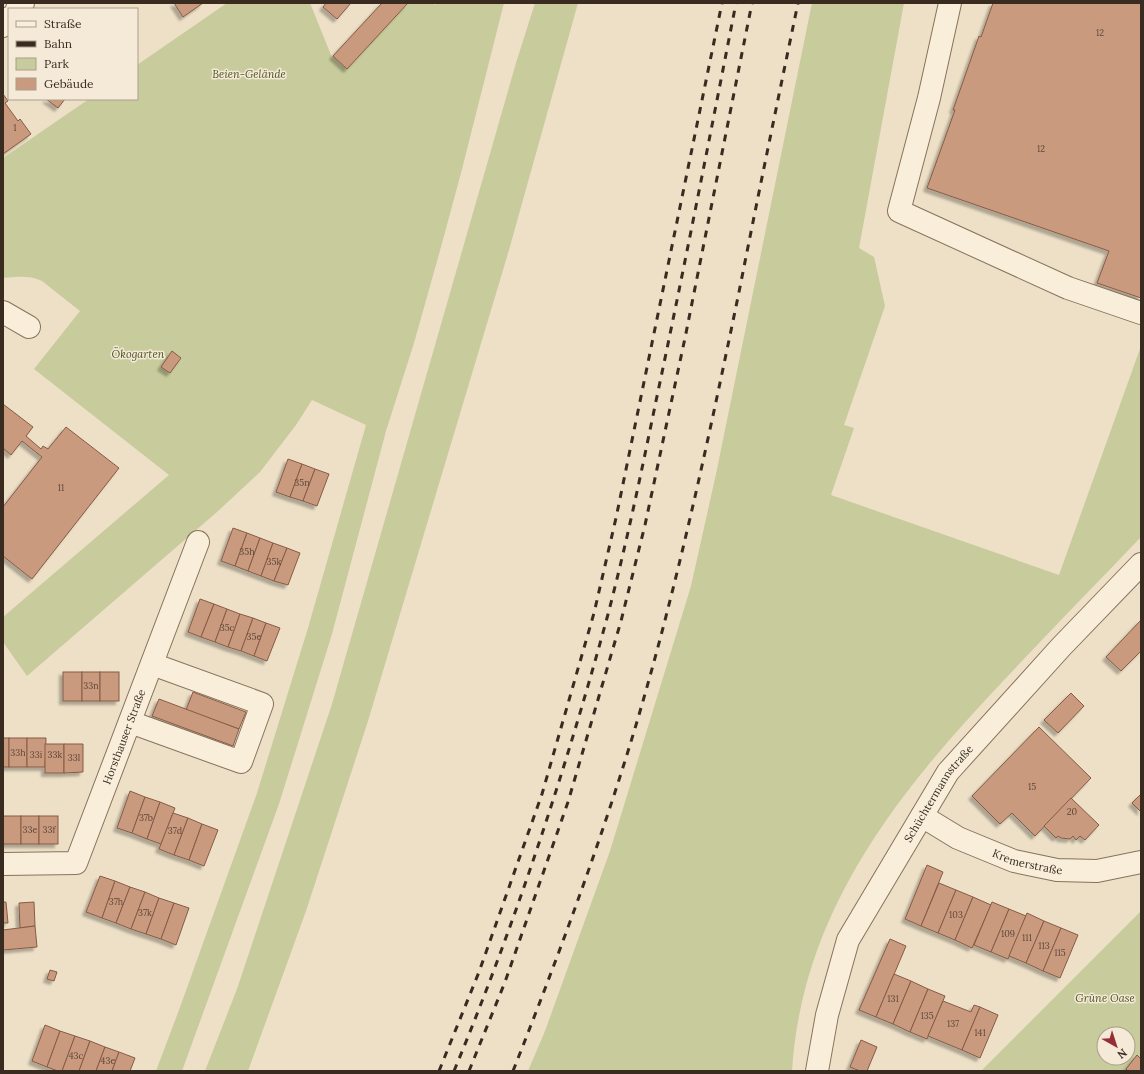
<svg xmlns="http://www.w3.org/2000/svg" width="1144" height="1074" font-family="Lora,serif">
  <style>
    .green { fill: #c8cb9b; fill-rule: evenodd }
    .building { fill: #ca9a7f; stroke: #865b44; filter: url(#shadow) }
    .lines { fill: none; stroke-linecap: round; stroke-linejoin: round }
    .minor-casing { stroke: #88725d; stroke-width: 24 }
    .minor { stroke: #f8eeda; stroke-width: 22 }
    .rail { stroke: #392b20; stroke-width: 3; stroke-dasharray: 7 7; stroke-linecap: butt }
    .labels { text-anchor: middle; stroke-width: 3; stroke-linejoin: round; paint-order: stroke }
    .number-label { font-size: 9px; fill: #5d4738 }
    .park-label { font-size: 11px; font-style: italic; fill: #4c5527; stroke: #f5ead7 }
    .street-label { font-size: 11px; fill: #392b20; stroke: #f5ead7 }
  </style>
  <defs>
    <filter id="shadow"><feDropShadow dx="-3.5" dy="3.5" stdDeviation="1" flood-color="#0004"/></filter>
  </defs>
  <rect width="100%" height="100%" fill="#ede0c7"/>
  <!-- green -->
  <g class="green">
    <path d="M227 3H310L331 55 347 69 408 3H433L435 5 437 3H504L461 173 441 247 414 343 386 431 332 634 279 804 182 1071H156L179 1010 257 793 308 628 366 425 312 400 296 425 260 472 217 512 27 676 3 642V617L169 475 34 369 80 311 42 281C29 275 17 277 3 278V158L89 99H137V65Z"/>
    <path d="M535 3H578L509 250 368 721 306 911 248 1071H205L237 989 332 704 516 63Z"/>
    <path d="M812 3H904L859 248 874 257 885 306 844 425 854 428 831 495 1059 575 1141 346V537C1096 584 1050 631 1005 679 899 791 802 910 792 1071H528L545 1031 610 851 691 586 716 474Z"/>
    <path d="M1141 911V1071H981ZM1104 1034H1128V1058H1104Z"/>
  </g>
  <!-- building -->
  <g class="building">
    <path d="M174 3H203L183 17Z"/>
    <path d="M326 3H351L337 19 323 7Z"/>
    <path d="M382 3H408L347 69 333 56Z"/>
    <path d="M993 3H1137L1141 4V298L1097 283 1109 251 927 188 955 110H953L979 36 981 37Z"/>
    <path d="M3 94 8 101 5 103 18 121 20 119 31 134 3 154Z"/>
    <path d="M46 99H65L58 108Z"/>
    <path d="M172 351 181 358 170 373 161 367Z"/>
    <path d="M3 404 33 427 26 436 41 449 43 446 48 449 66 427 119 468 32 579 3 556V507L42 457 22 441 11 455 3 448Z"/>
    <path d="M288 459 302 464 290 497 276 492Z"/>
    <path d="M302 464 315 469 303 501 290 497Z"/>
    <path d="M315 469 329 474 317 506 303 501Z"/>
    <path d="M233 528 247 533 235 566 221 561Z"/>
    <path d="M247 533 260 538 248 571 235 566Z"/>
    <path d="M260 538 273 543 261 576 248 571Z"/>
    <path d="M273 543 287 548 274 581 261 576Z"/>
    <path d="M287 548 300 553 288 585 274 581Z"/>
    <path d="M200 599 214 604 201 637 188 632Z"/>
    <path d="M214 604 227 609 215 642 201 637Z"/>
    <path d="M227 609 240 614 228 647 215 642Z"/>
    <path d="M240 614 253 618 241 651 228 647Z"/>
    <path d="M253 618 266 623 254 656 241 651Z"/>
    <path d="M1141 620V651L1121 671 1106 657Z"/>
    <path d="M266 623 280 628 267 661 254 656Z"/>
    <rect x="63" y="672" width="19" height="29"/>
    <rect x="82" y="672" width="18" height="29"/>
    <rect x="100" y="672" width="19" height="29"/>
    <path d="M193 692 246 712 239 729 186 710Z"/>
    <path d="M1071 693 1084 706 1058 733 1044 720Z"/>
    <path d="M159 699 239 729 233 746 152 716Z"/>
    <path d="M1039 727 1091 778 1035 836 1012 813 1000 824 972 796Z"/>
    <rect x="3" y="738" width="6" height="29"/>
    <rect x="9" y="738" width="18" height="29"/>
    <path d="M27 738H46L45 767H27Z"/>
    <rect x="45" y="744" width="19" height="29"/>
    <path d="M64 744H83V772L64 773Z"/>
    <path d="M130 791 145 797 132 833 117 828Z"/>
    <path d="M1141 794V812L1132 803Z"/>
    <path d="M145 797 160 802 147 839 132 833Z"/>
    <path d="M1071 798 1099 825 1085 840 1080 836 1076 840 1073 836 1070 839 1061 838 1058 836 1056 838 1044 826Z"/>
    <path d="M160 802 175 808 161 844 147 839Z"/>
    <path d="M173 813 188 818 174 855 159 849Z"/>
    <rect x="3" y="816" width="18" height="28"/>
    <rect x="21" y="816" width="18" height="28"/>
    <rect x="39" y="816" width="19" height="28"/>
    <path d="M188 818 202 824 189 860 174 855Z"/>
    <path d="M202 824 218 830 204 866 189 860Z"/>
    <path d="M927 865 943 872 921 926 905 919Z"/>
    <path d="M100 876 115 881 102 918 86 912Z"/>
    <path d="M115 881 130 887 116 923 102 918Z"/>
    <path d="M939 883 956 890 938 933 921 926Z"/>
    <path d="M130 887 145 892 131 929 116 923Z"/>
    <path d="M956 890 973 897 955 940 938 933Z"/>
    <path d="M145 892 159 898 146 934 131 929Z"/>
    <path d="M973 897 991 905 972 948 955 940Z"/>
    <path d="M159 898 174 903 161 939 146 934Z"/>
    <path d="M3 902H6L8 923H3Z"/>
    <path d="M34 902 35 926 20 928 19 903Z"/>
    <path d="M992 902 1009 909 991 952 974 945Z"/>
    <path d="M174 903 189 908 176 945 161 939Z"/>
    <path d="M1009 909 1026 916 1008 959 991 952Z"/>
    <path d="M1027 913 1044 921 1026 963 1009 956Z"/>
    <path d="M1044 921 1061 928 1043 971 1026 963Z"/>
    <path d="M35 926 37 947 3 950V930Z"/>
    <path d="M1061 928 1078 935 1060 978 1043 971Z"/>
    <path d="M890 939 906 946 876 1017 859 1010Z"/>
    <path d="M50 970 57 972 54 981 47 979Z"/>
    <path d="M894 974 911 981 893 1024 876 1017Z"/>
    <path d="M911 981 928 989 910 1032 893 1024Z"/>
    <path d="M928 989 945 996 927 1039 910 1032Z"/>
    <path d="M943 1001 971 1012 974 1005 980 1007 962 1050 928 1036Z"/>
    <path d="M980 1007 998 1015 980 1058 962 1050Z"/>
    <path d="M45 1025 60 1031 47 1067 32 1061Z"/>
    <path d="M60 1031 75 1036 62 1071H58L47 1067Z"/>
    <path d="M75 1036 90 1041 79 1071H62Z"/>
    <path d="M861 1040 877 1047 867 1071H860L850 1067Z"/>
    <path d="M90 1041 105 1047 96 1071H79Z"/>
    <path d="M105 1047 119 1052 112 1071H96Z"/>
    <path d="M119 1052 135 1058 130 1071H112Z"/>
    <path d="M1137 1055 1141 1059V1071H1128L1126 1069Z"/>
  </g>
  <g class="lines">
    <!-- minor casing -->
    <g class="minor-casing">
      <g id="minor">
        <path d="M950 3 929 98 899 211 1068 288 1141 313"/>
        <path d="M17 9 23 3"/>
        <path d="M3 26 9 18"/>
        <path d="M3 312 29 327"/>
        <path d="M130 722 241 762 262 704 152 664"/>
        <path id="s1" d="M922 816 958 838 1014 861 1057 870 1097 871 1141 862"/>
        <path id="s2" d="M3 864 76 863 198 542"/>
        <path id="s3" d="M817 1071 827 1015 848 940 948 772 1061 647 1141 564"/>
      </g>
    </g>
    <!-- minor -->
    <use href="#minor" class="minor"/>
    <!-- rail -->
    <g class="rail">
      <path d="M439 1071 479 972 542 794 594 613 616 518 722 3"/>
      <path d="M454 1071C515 924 565 772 607 618 626 546 641 474 656 401 684 269 710 136 736 3"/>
      <path d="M469 1071 505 982 568 802 621 621 645 525 685 338 752 3"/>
      <path d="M513 1071C558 957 601 842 636 725 678 583 709 437 739 292 758 196 778 99 798 3"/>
    </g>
  </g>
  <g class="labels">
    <!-- number labels -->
    <g class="number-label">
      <text x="1100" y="36">12</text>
      <text x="15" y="131">1</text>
      <text x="1041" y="152">12</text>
      <text x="302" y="486">35n</text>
      <text x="61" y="491">11</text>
      <text x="247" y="555">35h</text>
      <text x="274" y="565">35k</text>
      <text x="227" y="631">35c</text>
      <text x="254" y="640">35e</text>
      <text x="91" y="689">33n</text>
      <text x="18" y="756">33h</text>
      <text x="36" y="758">33i</text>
      <text x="55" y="758">33k</text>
      <text x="74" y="761">33l</text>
      <text x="1032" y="790">15</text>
      <text x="1072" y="815">20</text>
      <text x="146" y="821">37b</text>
      <text x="30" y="833">33e</text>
      <text x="49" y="833">33f</text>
      <text x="175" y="834">37d</text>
      <text x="116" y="905">37h</text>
      <text x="145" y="916">37k</text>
      <text x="956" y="918">103</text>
      <text x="1008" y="937">109</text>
      <text x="1027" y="941">111</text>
      <text x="1044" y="949">113</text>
      <text x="1060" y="956">115</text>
      <text x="893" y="1002">131</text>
      <text x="927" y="1019">135</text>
      <text x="953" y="1027">137</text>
      <text x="980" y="1036">141</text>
      <text x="76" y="1059">43c</text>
      <text x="108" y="1064">43e</text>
    </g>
    <!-- park labels -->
    <g class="park-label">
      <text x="249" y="78">Beien-Gelände</text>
      <text x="138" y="358">Ökogarten</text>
      <text x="1105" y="1002">Grüne Oase</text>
    </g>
    <!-- street labels -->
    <g class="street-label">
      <text dy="4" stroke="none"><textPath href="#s2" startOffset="208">Horsthauser Straße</textPath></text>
      <text dy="4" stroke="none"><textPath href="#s3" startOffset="307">Schüchtermannstraße</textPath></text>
      <text dy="4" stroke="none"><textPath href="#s1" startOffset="116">Kremerstraße</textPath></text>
    </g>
  </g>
  <!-- border -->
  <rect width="1144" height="1074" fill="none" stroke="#392b20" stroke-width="8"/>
  <!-- legend -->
  <rect x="8" y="8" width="130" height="92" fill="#f5ead7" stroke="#aa9e8e"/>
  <rect x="16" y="21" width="20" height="6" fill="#f8eeda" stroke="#aa9e8e"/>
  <text x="44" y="28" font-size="12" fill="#392b20">Straße</text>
  <rect x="16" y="41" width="20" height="6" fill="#392b20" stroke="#aa9e8e"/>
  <text x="44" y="48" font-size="12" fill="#392b20">Bahn</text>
  <rect x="16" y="58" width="20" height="12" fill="#c8cb9b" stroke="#aa9e8e"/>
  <text x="44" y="68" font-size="12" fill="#392b20">Park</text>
  <rect x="16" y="78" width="20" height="12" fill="#ca9a7f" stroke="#aa9e8e"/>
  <text x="44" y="88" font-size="12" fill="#392b20">Gebäude</text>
  <!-- north arrow -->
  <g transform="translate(1116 1046) rotate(141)"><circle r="19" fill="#f5ead7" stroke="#aa9e8e"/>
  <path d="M0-3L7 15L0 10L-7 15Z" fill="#952f35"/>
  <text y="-6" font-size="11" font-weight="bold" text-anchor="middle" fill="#392b20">N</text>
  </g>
</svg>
